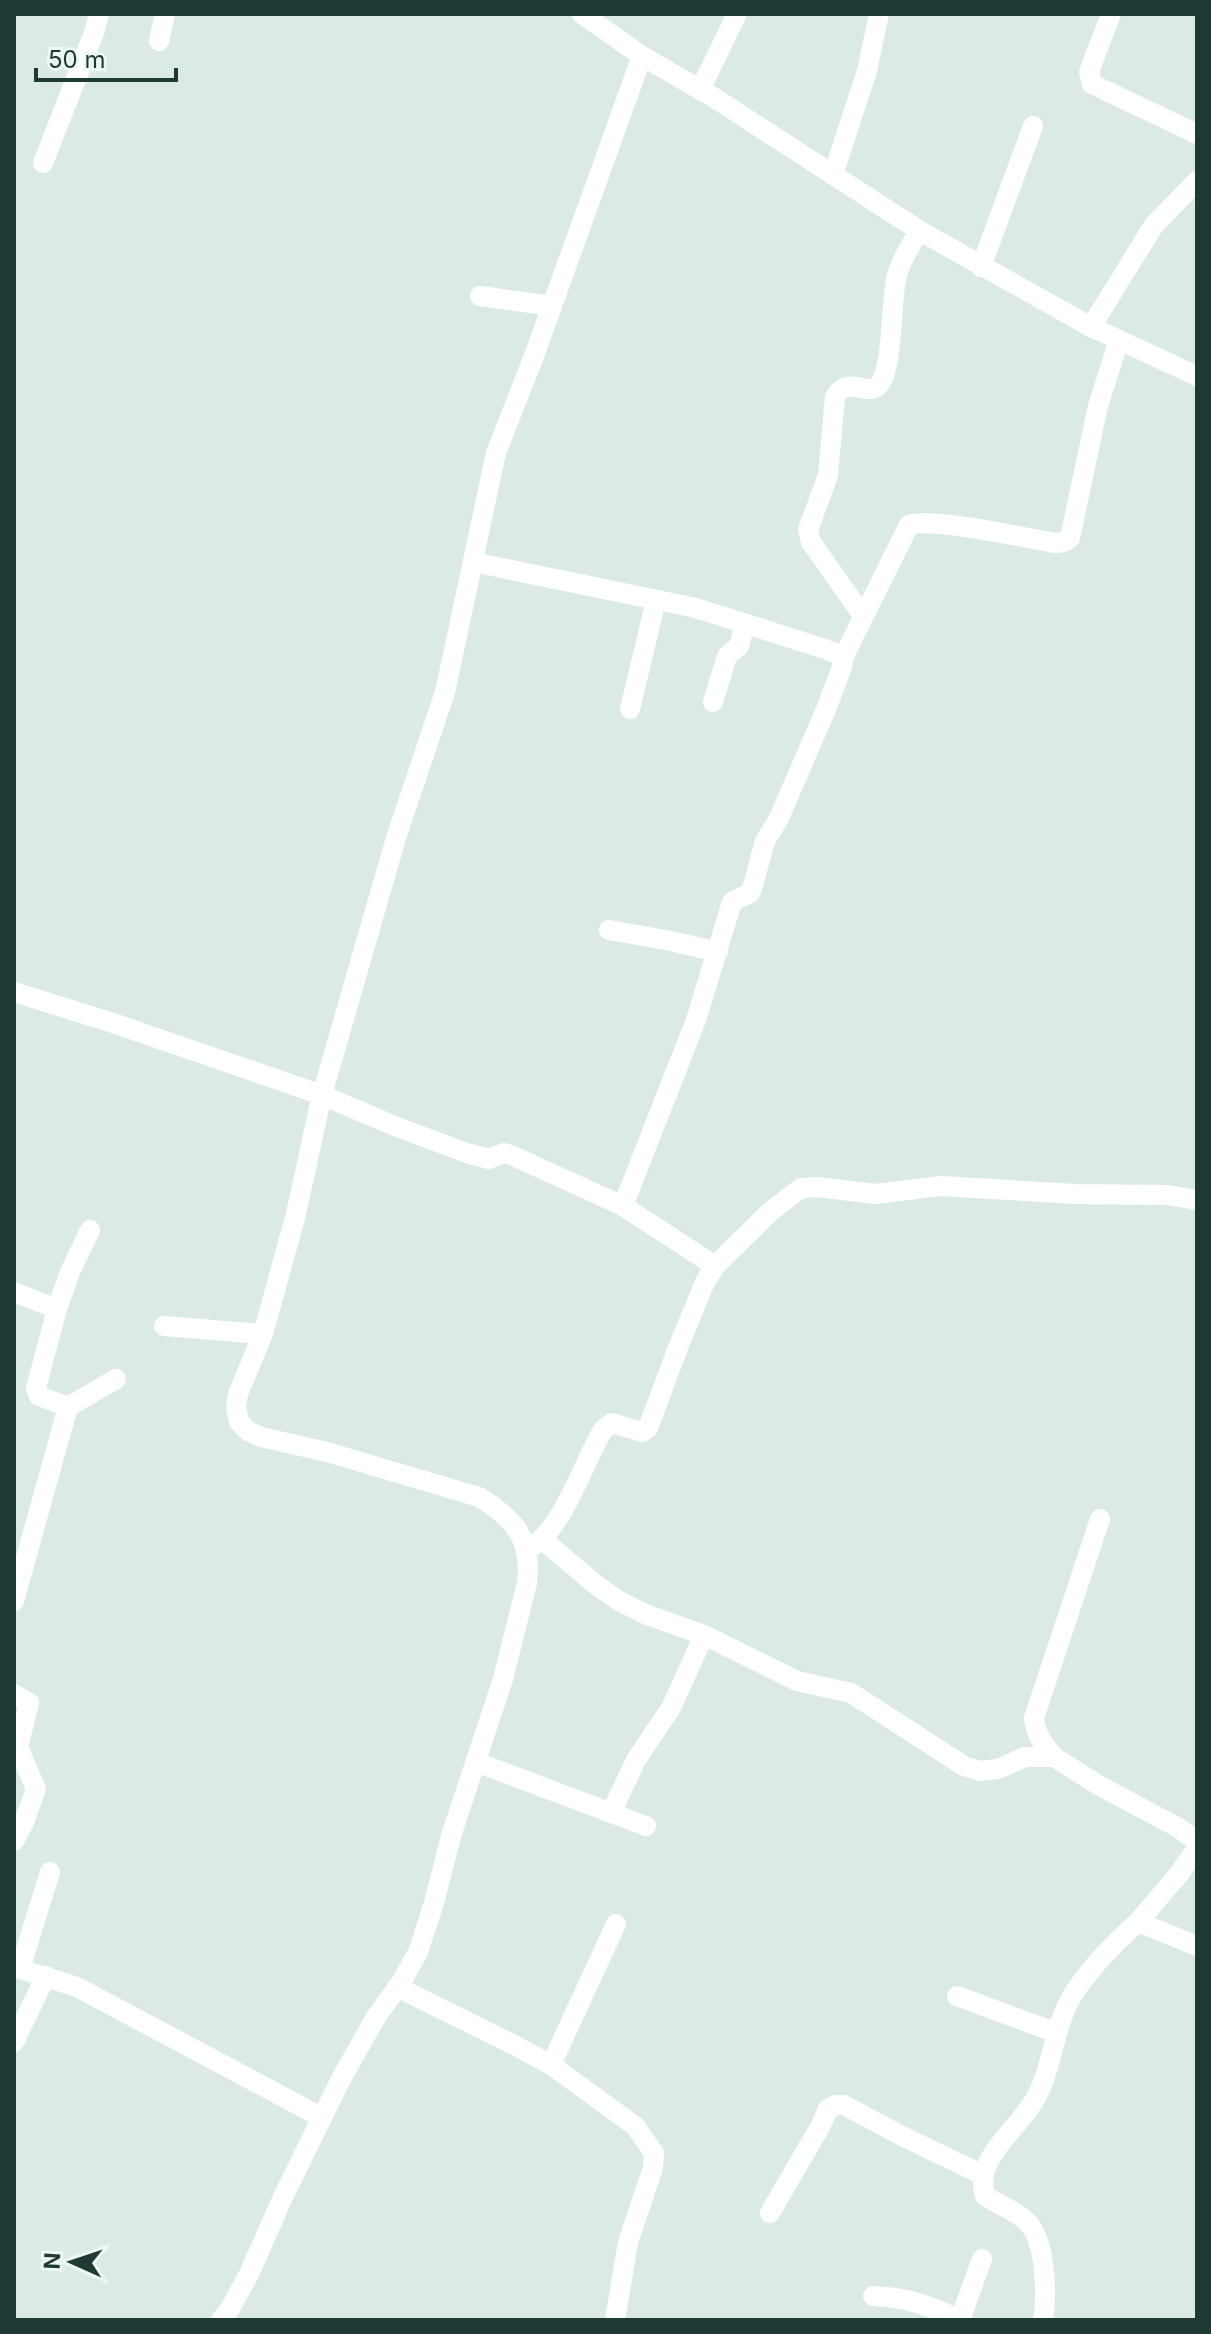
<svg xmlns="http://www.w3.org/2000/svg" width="1211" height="2334" font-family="Inter,sans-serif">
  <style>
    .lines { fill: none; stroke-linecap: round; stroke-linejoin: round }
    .minor { stroke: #fff; stroke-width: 20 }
  </style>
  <rect width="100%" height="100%" fill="#dceae5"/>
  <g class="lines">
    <!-- minor -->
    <g class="minor">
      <path d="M582 14 642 56 713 97 920 231 1091 327 1197 376"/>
      <path d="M1111 14 1089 72 1092 84 1197 134"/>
      <path d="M159 41 165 14"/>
      <path d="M700 90 736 16"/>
      <path d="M43 163 94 33 99 14"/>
      <path d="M833 175 867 71 879 14"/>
      <path d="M981 267 1033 126"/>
      <path d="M480 296 552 306"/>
      <path d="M1091 327 1154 225 1197 181"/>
      <path d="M473 562 696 608 825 649 838 654 843 658 842 667 827 707 779 818 765 841 752 889 750 893 732 902 696 1020 623 1206"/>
      <path d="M863 616 811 542 808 530 828 475 835 397C848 374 867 398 879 385 894 367 890 302 897 275 902 259 910 245 920 231"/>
      <path d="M843 658 909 525C934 517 1024 538 1055 543L1064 542 1070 538 1098 406 1119 340"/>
      <path d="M713 702 727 656 739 646 745 624"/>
      <path d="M630 709 656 600"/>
      <path d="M609 930 671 941 718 952"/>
      <path d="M14 992 113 1023 322 1095 397 1127 467 1153 489 1159 504 1153 511 1155 623 1206 715 1266"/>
      <path d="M14 1292 57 1309"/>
      <path d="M164 1326 263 1334"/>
      <path d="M68 1407 39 1396 36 1388 57 1309 70 1272 90 1230"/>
      <path d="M543 1540 595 1584 619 1601 645 1614 704 1635 797 1681 851 1693 964 1766 980 1771 998 1769 1025 1757H1054L1100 1786 1177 1827 1197 1841"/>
      <path d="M527 1550C563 1531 582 1465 603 1430L612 1423 642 1432 648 1428 679 1345 705 1282 715 1266 771 1211 801 1188 817 1187 875 1194 941 1186 1075 1194 1167 1195 1197 1200"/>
      <path d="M14 1601 68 1407 116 1379"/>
      <path d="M14 1694 29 1703 18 1747 36 1789 24 1822 14 1841"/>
      <path d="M1054 1757C1043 1744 1036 1735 1034 1718L1100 1519"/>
      <path d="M476 1762 646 1826"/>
      <path d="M611 1813 636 1760 671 1708 704 1635"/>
      <path d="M1138 1922 1179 1874 1197 1848"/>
      <path d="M14 1967 77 1987 321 2117"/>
      <path d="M20 1969 50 1872"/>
      <path d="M397 1987 516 2046 551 2065 616 1924"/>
      <path d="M957 1996 1057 2033"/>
      <path d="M14 2042 46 1976"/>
      <path d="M551 2065 635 2126 654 2153 653 2168 628 2242 615 2320"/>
      <path d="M770 2213 821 2125 828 2109 836 2105H844L902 2136 983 2175"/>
      <path d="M873 2296C906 2297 931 2306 960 2320L982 2259"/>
      <path d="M221 2320 230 2309 249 2274 283 2197 341 2079 376 2017 402 1981 418 1952 434 1903 451 1836 503 1679 527 1583C532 1539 515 1519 479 1497L327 1452 261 1437 248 1431 239 1422 236 1407 238 1394 263 1334 295 1218 322 1095 396 838 445 692 496 453 534 356 642 56"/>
      <path d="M1043 2320C1047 2296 1046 2241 1028 2223 1017 2211 999 2205 985 2196 973 2160 1017 2130 1034 2101 1053 2069 1053 2028 1072 1996 1090 1968 1113 1944 1138 1922L1197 1946"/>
    </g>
  </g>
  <!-- border -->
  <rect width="1211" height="2334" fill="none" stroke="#1e3a35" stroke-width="32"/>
  <!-- north arrow -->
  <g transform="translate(72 2262) rotate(273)" stroke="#edf7f3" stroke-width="6" paint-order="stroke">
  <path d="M0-6L14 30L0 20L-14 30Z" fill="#1e3a35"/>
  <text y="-12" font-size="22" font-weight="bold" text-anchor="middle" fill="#1e3a35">N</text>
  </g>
  <!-- scale -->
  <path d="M36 68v12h140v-12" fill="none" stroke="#1e3a35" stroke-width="4"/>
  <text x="48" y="68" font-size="24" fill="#1e3a35" stroke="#edf7f3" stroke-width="6" paint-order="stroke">50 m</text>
</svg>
